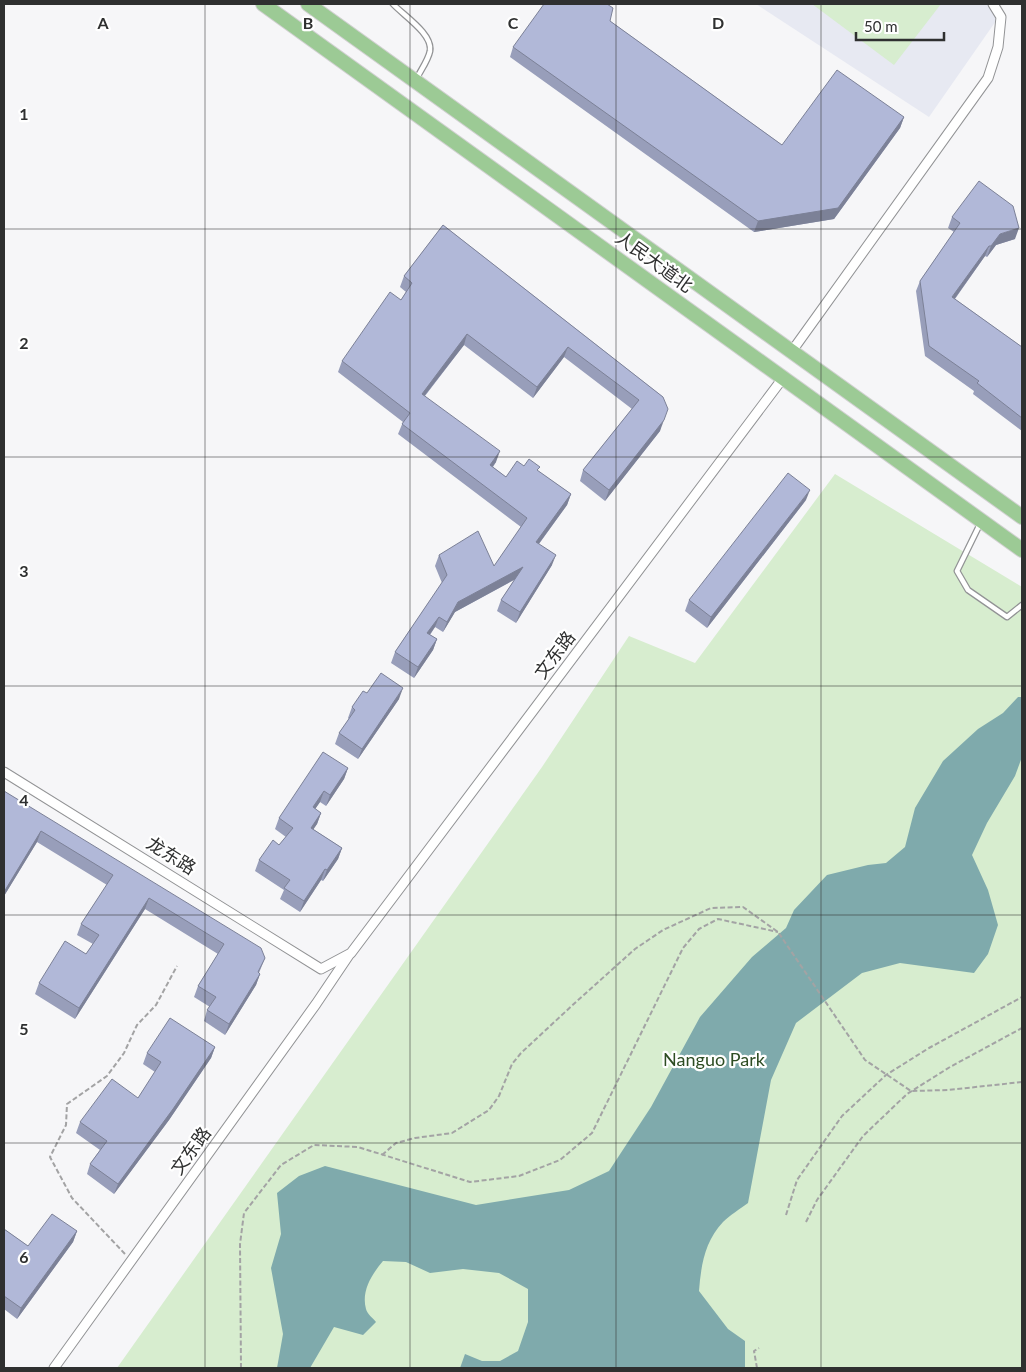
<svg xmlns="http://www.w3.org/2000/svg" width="1026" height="1372" font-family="Lato,'Noto Sans SC',sans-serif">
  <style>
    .built { fill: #e7e9f2 }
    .green { fill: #d7edcf }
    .water { fill: #7faaac }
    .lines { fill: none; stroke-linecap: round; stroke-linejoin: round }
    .lane-casing { stroke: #929395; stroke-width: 7 }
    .street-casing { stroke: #929395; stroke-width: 11 }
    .primary-casing { stroke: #d1d1d1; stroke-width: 16 }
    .path { stroke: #a3a3a4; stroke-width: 2; stroke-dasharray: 5 2.5; stroke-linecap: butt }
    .lane { stroke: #fff; stroke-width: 4.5 }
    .street { stroke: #fff; stroke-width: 9 }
    .primary { stroke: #9cca95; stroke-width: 14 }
    .wall { fill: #989eba }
    .shaded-wall { fill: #7c8197 }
    .building { fill: #b1b8d8; stroke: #7c8197 }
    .grid { fill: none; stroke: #2f3030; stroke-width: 1; stroke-opacity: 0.55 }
    .labels { text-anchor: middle; stroke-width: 4.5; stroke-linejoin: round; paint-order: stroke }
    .street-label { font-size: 18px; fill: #2f3030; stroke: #fff }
    .park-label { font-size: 18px; fill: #2e4d23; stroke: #fff }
    .grid-label { font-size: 16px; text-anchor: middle; font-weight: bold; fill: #2f3030; stroke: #fff; stroke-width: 4.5; stroke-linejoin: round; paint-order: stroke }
  </style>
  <rect width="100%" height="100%" fill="#f6f6f8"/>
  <!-- built -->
  <path class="built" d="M756 4H989L998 18 929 117Z"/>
  <!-- green -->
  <g class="green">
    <path d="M812 4H941L894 65Z"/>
    <path d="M835 474 1022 587V1368H117L542 767 629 636 695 663Z"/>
  </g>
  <!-- water -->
  <path class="water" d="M1018 697H1022V757L1015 776 987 823 972 855 988 890 998 925 988 954 974 973 900 963 862 973 796 1023 771 1080 748 1203C740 1209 730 1215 723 1222 705 1241 701 1265 699 1291L728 1329 745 1341V1368H460L465 1354 482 1361H500L518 1351 528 1322V1289L499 1273 463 1269 430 1273 406 1262 383 1261C372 1274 361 1291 366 1309 367 1314 373 1318 376 1322L363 1335 334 1327 310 1368H277L283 1334 271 1268 281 1234 277 1193 299 1176 325 1166 476 1205 569 1190 609 1171 651 1107 700 1017 752 957 786 928 794 910 827 875 868 865 886 863 905 847 915 808 943 761 978 729 1003 713Z"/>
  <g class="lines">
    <!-- lane casing -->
    <g class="lane-casing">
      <g id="lane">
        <path d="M393 4C403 15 433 34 430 51 428 61 420 71 416 80"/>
        <path d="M980 524 957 571 968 590 1007 617 1022 605"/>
      </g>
    </g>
    <!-- street casing -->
    <g class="street-casing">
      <g id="street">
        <path d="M792 351 988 78 998 47 1001 17 993 4"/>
        <path d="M4 772 321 969 351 953 783 378"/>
        <path d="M54 1368 316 1004 349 955"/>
      </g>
    </g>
    <!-- primary casing -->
    <g class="primary-casing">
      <g id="primary">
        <path d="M263 4 1022 550"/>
        <path d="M308 4 1022 517"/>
      </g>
    </g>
    <!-- path -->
    <g class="path">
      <path d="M382 1155 396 1143 415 1138 452 1133 489 1110 499 1096 512 1064 521 1053 577 1001 635 949 663 930 711 908 743 907 778 932 865 1060 911 1091 948 1090 1022 1082"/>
      <path d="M786 1215 797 1180 842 1116 886 1075 929 1048 1022 997"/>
      <path d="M806 1222 817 1200 863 1136 907 1094 950 1067 1022 1028"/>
      <path d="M125 1254 72 1198 50 1157 66 1125 67 1104 107 1076 124 1053 137 1025 156 1005 177 966"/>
      <path d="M241 1368 240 1244 244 1213 281 1165 314 1145 358 1147 470 1182 519 1176 560 1160 592 1133 683 948 699 929 718 919 778 932"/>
      <path d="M757 1368 754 1351 759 1348"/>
    </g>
    <!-- lane -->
    <use href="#lane" class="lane"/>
    <!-- street -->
    <use href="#street" class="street"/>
    <!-- primary -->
    <use href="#primary" class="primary"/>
  </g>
  <!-- wall -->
  <g class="wall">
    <path d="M610 21 782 145 904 117 900 128 834 219 754 232 510 57 513 47Z"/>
    <path d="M952 217 1015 239 996 245 987 257 985 256 955 299 1022 347V431L973 394 974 391 925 356 916 291 920 281 954 232 948 228Z"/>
    <path d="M443 225 663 397 660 431 605 501 580 481 583 470 632 409 564 357 533 398 464 345 425 396 496 462 493 467 506 477 524 466 538 471 571 494 567 505 539 544 552 565 516 623 497 611 501 600 514 580 455 612 443 632 435 627 430 635 437 639 433 650 414 678 391 663 395 652 442 583 435 566 439 555 494 566 521 527 398 434 403 422 338 372 342 361 401 300 406 292 400 287 404 276Z"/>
    <path d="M806 500 707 628 685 611 689 600Z"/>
    <path d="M367 693 399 699 358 759 335 744 339 733 349 719 348 718 352 707Z"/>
    <path d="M348 768 344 779 326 806 320 802 315 809 321 813 317 824 313 829 342 848 338 859 323 881 321 880 300 912 280 899 284 890 255 871 259 860 279 845 286 837 275 829 279 818Z"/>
    <path d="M4 791 265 958 259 973 260 974 256 985 225 1035 204 1021 207 1010 210 1007 194 997 198 986 218 954 145 909 75 1019 35 994 39 983 86 954 93 944 77 935 81 924 107 885 37 842 4 896Z"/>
    <path d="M215 1047 211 1058 169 1120 114 1194 87 1174 90 1164 100 1150 76 1133 80 1122 138 1098 155 1072 143 1064 147 1053Z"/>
    <path d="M4 1229 28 1246 77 1231 73 1242 17 1319 4 1309Z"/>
  </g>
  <!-- shaded-wall -->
  <g class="shaded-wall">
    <path d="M904 117 900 128 834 219 754 232 758 221Z"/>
    <path d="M1019 228 1015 239 996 245 987 257 991 246 1000 234Z"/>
    <path d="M989 246 985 256 948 308 952 297Z"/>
    <path d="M467 334 464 345 418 404 422 394Z"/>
    <path d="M568 347 564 357 533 398 537 387Z"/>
    <path d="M664 420 660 431 605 501 609 490Z"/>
    <path d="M500 451 496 462 486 475 490 465Z"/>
    <path d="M810 490 806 500 707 628 711 617Z"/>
    <path d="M571 494 567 505 532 553 536 542Z"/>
    <path d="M556 555 552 565 516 623 520 612Z"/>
    <path d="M523 567 519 577 455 612 443 632 447 622 458 602Z"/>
    <path d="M439 617 435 627 423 644 427 633Z"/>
    <path d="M437 639 433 650 414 678 418 667Z"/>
    <path d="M403 688 399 699 358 759 362 749Z"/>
    <path d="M348 768 344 779 326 806 330 795Z"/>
    <path d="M324 791 320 802 309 818 313 807Z"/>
    <path d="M321 813 317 824 307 839 311 828Z"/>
    <path d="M41 831 37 842 4 896V892Z"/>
    <path d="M342 848 338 859 323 881 327 870Z"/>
    <path d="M325 869 321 880 300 912 304 901Z"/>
    <path d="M149 898 145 909 75 1019 79 1008Z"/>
    <path d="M260 974 256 985 225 1035 229 1024Z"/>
    <path d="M215 1047 211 1058 169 1120 114 1194 118 1184Z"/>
    <path d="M77 1231 73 1242 17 1319 21 1308Z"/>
  </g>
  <!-- building -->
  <g class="building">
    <path d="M544 4H607L613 8 610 21 782 145 837 70 904 117 838 208 758 221 513 47Z"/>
    <path d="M979 181 1013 206 1019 228 1000 234 991 246H989L952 297 1022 347V418L977 383 979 381 929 346 920 281 960 223 952 217Z"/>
    <path d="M443 225 663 397 668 409 664 420 609 490 583 470 639 400 568 347 537 387 467 334 422 394 500 451 490 465 506 477 517 461 524 466 529 459 540 467 537 470 571 494 536 542 556 555 520 612 501 600 523 567 458 602 447 622 439 617 427 633 437 639 418 667 395 652 447 575 439 555 478 531 494 566 527 518 402 424 410 413 342 361 390 292 401 300 412 283 404 276Z"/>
    <path d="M788 473 810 490 711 617 689 600Z"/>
    <path d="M381 673 403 688 362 749 339 733 355 710 352 707 363 691 367 693Z"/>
    <path d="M323 752 348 768 330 795 324 791 313 807 321 813 311 828 342 848 327 870 325 869 304 901 284 888 290 880 259 860 273 840 279 845 293 828 279 818Z"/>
    <path d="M4 791 261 948 265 958 258 972 260 974 229 1024 207 1010 216 997 198 986 224 944 149 898 79 1008 39 983 65 941 86 954 99 935 81 924 113 875 41 831 4 892Z"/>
    <path d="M170 1018 215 1047 173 1109 118 1184 90 1164 107 1141 80 1122 112 1079 138 1098 161 1062 147 1053Z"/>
    <path d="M52 1214 77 1231 21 1308 4 1296V1229L28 1246Z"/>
  </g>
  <!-- grid -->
  <path class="grid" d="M205 4V1368M410 4V1368M616 4V1368M821 4V1368M4 229H1022M4 457H1022M4 686H1022M4 915H1022M4 1143H1022"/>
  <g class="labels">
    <!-- street labels -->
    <g class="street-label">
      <text transform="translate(654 262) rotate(36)" y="6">人民大道北</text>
      <text transform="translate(555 655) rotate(-53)" y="6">文东路</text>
      <text transform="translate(171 856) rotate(32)" y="6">龙东路</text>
      <text transform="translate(191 1151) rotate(-54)" y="6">文东路</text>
    </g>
    <!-- park labels -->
    <g class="park-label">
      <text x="714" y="1066">Nanguo Park</text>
    </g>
  </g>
  <g class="grid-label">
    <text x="103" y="29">A</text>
    <text x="308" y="29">B</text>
    <text x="513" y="29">C</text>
    <text x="718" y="29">D</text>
    <text x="24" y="120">1</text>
    <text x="24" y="349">2</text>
    <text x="24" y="577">3</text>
    <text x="24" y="806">4</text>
    <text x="24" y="1035">5</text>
    <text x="24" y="1263">6</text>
  </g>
  <!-- border -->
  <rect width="1026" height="1372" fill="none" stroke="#2f3030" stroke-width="10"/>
  <!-- scale -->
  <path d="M856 32v8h88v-8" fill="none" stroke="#2f3030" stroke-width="2.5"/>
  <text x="864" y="32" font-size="15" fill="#2f3030" stroke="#ffffff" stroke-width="4" paint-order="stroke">50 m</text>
</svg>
